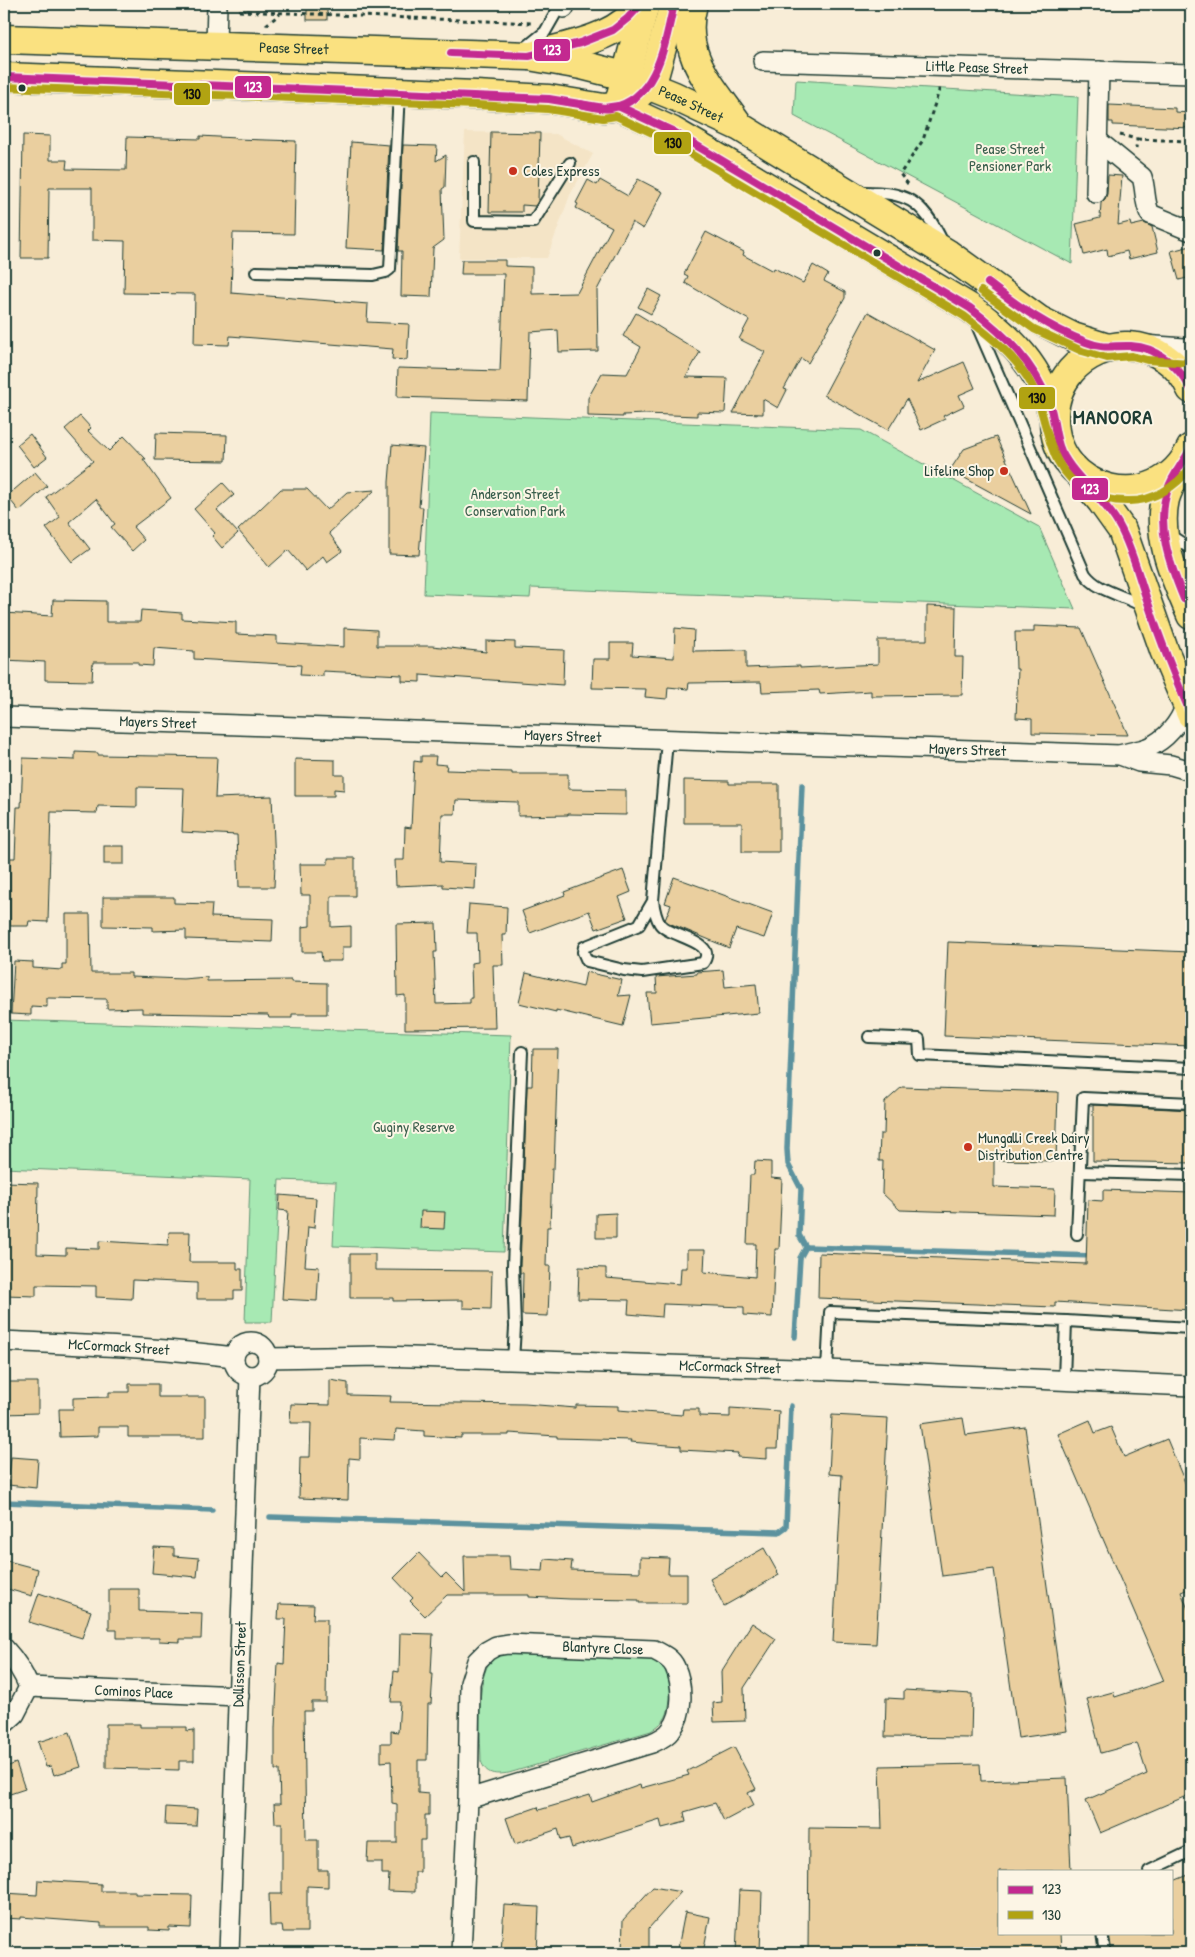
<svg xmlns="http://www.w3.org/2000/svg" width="1195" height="1957" font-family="'Patrick Hand',sans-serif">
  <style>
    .built { fill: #f4e4c6 }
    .green { fill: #a7e9b3; stroke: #639374 }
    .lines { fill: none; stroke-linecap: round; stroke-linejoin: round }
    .stream { stroke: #5b929e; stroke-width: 5.5 }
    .building { fill: #eacf9f; stroke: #1f3d34 }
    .lane-casing { stroke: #1f3d34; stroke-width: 14 }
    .street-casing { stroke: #1f3d34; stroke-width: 22 }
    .secondary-casing { stroke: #1f3d34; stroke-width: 31 }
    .primary-casing { stroke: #1f3d34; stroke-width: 31 }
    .path { stroke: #1f3d34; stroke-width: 3; stroke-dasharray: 4 4; stroke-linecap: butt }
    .lane { stroke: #fcf5e5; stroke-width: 10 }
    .street { stroke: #fcf5e5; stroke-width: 19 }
    .secondary { stroke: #fcf5e5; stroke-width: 28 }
    .primary { stroke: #fae180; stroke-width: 28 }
    .bus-1-casing { stroke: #fcf5e5; stroke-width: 11 }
    .bus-2-casing { stroke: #fcf5e5; stroke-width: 11 }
    .bus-1 { stroke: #c32990; stroke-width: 8 }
    .bus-2 { stroke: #b1a312; stroke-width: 8 }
    .bus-dot { fill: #1f3d34; stroke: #fcf5e5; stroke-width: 2 }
    .poi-dot { fill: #c8321e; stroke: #fcf5e5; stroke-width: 2 }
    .labels { text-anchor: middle; stroke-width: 4; stroke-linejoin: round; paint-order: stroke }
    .street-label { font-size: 15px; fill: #1f3d34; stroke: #fcf5e5 }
    .park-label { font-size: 15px; fill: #3a5f4d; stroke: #fcf5e5 }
    .poi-label { font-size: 15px; fill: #1f3d34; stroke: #fcf5e5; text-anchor: start }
    .district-label { font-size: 20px; font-weight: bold; letter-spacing: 1px; fill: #1f3d34; stroke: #fcf5e5 }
    .line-badge { stroke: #fcf5e5; stroke-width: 2 }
    .badge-label { font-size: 14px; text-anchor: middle; font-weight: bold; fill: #fff }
    .pale-badge-label { font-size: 14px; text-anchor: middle; font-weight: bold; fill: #111 }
  </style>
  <rect width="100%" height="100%" fill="#f8edd7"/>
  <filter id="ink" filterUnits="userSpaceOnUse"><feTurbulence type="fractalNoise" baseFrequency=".02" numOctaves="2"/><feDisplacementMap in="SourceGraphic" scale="10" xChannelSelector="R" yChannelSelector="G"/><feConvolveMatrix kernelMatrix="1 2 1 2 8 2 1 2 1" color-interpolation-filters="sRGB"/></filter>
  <g filter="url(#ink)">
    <!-- built -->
    <path class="built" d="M465 132 556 134 593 154 570 195 547 258H459Z"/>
    <!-- green -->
    <g class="green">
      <path d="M796 80 1078 97 1072 264 794 116Z"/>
      <path d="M430 413 861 430 1039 527 1075 609 531 588 530 598 424 594Z"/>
      <path d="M4 1020 511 1035 504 1252 333 1246 336 1182 279 1180 272 1322H245L250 1179 4 1168Z"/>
      <path d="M520 1652 650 1660C656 1662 663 1663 667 1670 672 1681 671 1702 667 1714 664 1722 658 1726 651 1731L509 1773C495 1775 486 1775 481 1761 481 1737 473 1668 497 1655 503 1652 513 1653 520 1652Z"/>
    </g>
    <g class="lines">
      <!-- stream -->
      <g class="stream">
        <path d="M806 1247 1094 1256"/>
        <path d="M795 1337 800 1258 806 1247 799 1235 801 1189 788 1164 787 1149 802 785"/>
        <path d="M4 1502 212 1510"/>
        <path d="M270 1517 779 1532 786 1527 791 1406"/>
      </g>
    </g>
    <!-- building -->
    <g class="building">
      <rect x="307" y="4" width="20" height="16"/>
      <path d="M1109 105 1175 108V112L1191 113V128L1113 125V122H1109Z"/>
      <path d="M491 132 540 133 538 201 535 206 522 205V212H489Z"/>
      <path d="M23 135 50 136V160H67L66 169 126 170 127 137 200 139V136L236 138V139L296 141 294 234 233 233 231 293 368 304 367 322 409 324 407 360 392 359 393 349 230 336 229 345 194 344 195 294 124 293 125 241 92 240V188H49L48 258H21Z"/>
      <path d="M351 142 389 145 384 250 346 248Z"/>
      <path d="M403 145 437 146 436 161 446 155 445 187 442 189 444 240 433 248 431 297 401 296 402 251H398Z"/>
      <path d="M1108 175 1122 176 1118 225 1130 222 1131 226 1144 223 1152 227 1158 252 1129 259 1127 251 1108 256 1107 249 1084 255 1076 224 1100 218 1101 203 1105 199 1107 194Z"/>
      <path d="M638 179 663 192 643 229 632 222 597 290 598 351 559 352 558 330 530 332 528 401 397 397 398 368 500 371 504 274H461L462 260H505V266L532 267V294L577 293 612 227 576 208 578 204 576 203 588 180 597 185 600 180 628 196Z"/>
      <path d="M706 232 744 252 743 255 773 271 774 268 803 283 813 265 828 274 824 281 845 292V298L808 363 801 358 784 389 787 390 778 408 763 399V414L733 413 765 352 739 339 749 320 685 283 688 276 684 274Z"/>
      <path d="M1191 246V277L1179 280 1171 251Z"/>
      <path d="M648 289 661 296 651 314 638 307Z"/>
      <path d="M868 312 935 350 917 383 964 362 975 388 959 395 964 406 943 416 945 419 921 430 907 399 888 430 824 395Z"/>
      <path d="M636 313 700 352 686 377 727 378 725 413 697 412V416L645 414 623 415V417L588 416V398L602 373 627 374 641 347 623 336Z"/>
      <path d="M80 416 91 428 88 431 109 451 124 436 146 459H143L171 498 133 527 144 540 132 551 111 527 115 524 96 499 69 522 90 549 72 562 46 528 60 517 46 497 93 461 65 429Z"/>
      <path d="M156 433 227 435 226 461 155 460Z"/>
      <path d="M30 434 47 457 34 467 17 445Z"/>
      <path d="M996 437 1031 514 950 470 964 449Z"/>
      <path d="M392 445 424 448 419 507H423L419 555 389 554V482Z"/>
      <path d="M35 472 47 486 19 511 7 496Z"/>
      <path d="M223 483 234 495 217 510 238 533 222 548 212 536 215 533 194 509Z"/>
      <path d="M281 489H307L327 510 347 492 375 490 329 533 342 551 327 562 323 556 306 571 288 550 269 567 238 530Z"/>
      <path d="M53 600 106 601V622H140L141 610 182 613V619L236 622V634L277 636V643L344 647V628L377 630V646H432L486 652V641L515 642V648L564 650 563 685 420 675V682L402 681V675L323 671V676L300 675 301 665 194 659V651L154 648 153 666 138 665V662H93L92 681 45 680V662L4 660V613L52 616Z"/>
      <path d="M927 606 956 607 955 657H963L962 695 871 696V691L820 694 819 690 762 692 761 682 689 683 688 689 668 687 667 699 645 697 646 689 592 688 593 659H610V643H633L632 655 674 658 675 628 694 630 693 651 746 650V668L800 666V668L878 664V640H927Z"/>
      <path d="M1034 626 1081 628 1128 735 1032 733V719L1016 718 1018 669H1016L1015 632H1034Z"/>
      <path d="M75 752 98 753V755L217 757 215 798 272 796 275 864 274 887H239L237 835 182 832 184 788 137 787V807L98 806 97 813 51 812 48 922 29 921 28 926H10V858H15L17 807H21L23 758 75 760Z"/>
      <path d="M421 756H436L435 764 447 765 446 770 512 772V774H568V789L626 790V815L568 814V815L518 816V802L456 800 455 814H442L440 862 476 864 475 889 443 887V884L396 886 395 860H404L405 827 411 828 414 761 421 762Z"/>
      <path d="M295 759 335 760V775H344V790L334 789V796H295Z"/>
      <path d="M684 780 729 781V784H779V852H742V823H684Z"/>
      <rect x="104" y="846" width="20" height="18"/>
      <path d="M328 858H355V896H331V927L351 926V947H342V961H322L321 952H302V927L310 926V895H301L300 864H328Z"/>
      <path d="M623 870 631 892 619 897 627 918 596 929 589 911 530 933 522 911 565 895 564 892Z"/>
      <path d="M674 877 773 913 764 938 736 929 729 948 669 923 665 920 671 905 665 903Z"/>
      <path d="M103 897H174V903L212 904 211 917 273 919 272 942 186 939V930L153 931V927L103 926Z"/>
      <path d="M469 904 507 907 506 935H502L503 965H493L495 1028 405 1029V995L397 996 396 924 436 923 437 952H434L436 1004 470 1003V998H472L471 963 478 962 477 933H467Z"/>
      <path d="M66 914H90L91 973H131V977L183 979 207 977V981L291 980V982L327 983V1014H292V1018H269L268 1015 142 1013V1008L107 1009V999L47 998V1007L31 1006V1015L11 1014 14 961 33 962V968L62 970V964H66Z"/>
      <path d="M948 942 1191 952V1046L944 1036Z"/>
      <path d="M723 970 725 987 756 984 759 1013 650 1023 647 993H657L656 977 697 974V972Z"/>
      <path d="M586 972 622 980 618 996 631 995 623 1026 556 1010V1012L519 1003 526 973 583 987Z"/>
      <path d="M533 1049H558L554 1169H552L550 1227H547L546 1266H550L548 1316 522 1315 523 1273H520V1266L527 1086H532Z"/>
      <path d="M902 1087 1058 1092 1056 1161 994 1160V1187L1055 1189 1054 1215 900 1210 882 1193 883 1161H879L880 1134H884L885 1102Z"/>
      <path d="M1093 1105 1191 1110V1163L1093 1161Z"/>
      <path d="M755 1161 771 1162V1178L782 1179 779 1249H775L772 1317 744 1315V1307L663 1304 662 1317 628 1314 629 1300 578 1299 579 1267 606 1268V1278L680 1284 681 1268H687V1250H705L704 1272 755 1277 756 1244H747L750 1175H754Z"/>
      <path d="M4 1182 38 1183 37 1254 66 1255V1248L99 1249V1241L168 1245 169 1232H190L189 1262H237V1269H242V1291H234V1299H197V1283L133 1280 132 1299 96 1297V1286L36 1285V1296L4 1295Z"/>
      <path d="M1103 1190 1191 1193V1310L1055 1302V1307L818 1298 819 1253 1086 1264 1088 1200 1103 1201Z"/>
      <path d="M280 1195 316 1198 314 1228 308 1227 305 1266 319 1267 317 1301 282 1299 288 1211 279 1210Z"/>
      <path d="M421 1211 445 1212 444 1229 420 1228Z"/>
      <path d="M616 1213V1238H596V1214Z"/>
      <path d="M350 1254H375V1270L492 1271 491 1309 463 1308V1300L393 1301V1298H350Z"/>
      <path d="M330 1380 348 1383V1395L391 1396 390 1402 525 1404 576 1408V1405L618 1406V1410L682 1415 683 1409H699V1416L730 1417V1408L779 1411 777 1449H767V1459L737 1457 738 1453 681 1450V1446L630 1442 631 1440 557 1438V1436L509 1433V1435H461V1438L424 1436V1431L396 1429 395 1440 360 1438V1459L349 1458 348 1500 299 1498 300 1457H310L311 1423H290L291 1404 330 1405Z"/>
      <path d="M4 1382H38V1413L4 1414Z"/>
      <path d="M129 1384H158V1397H205V1437H128V1427H98V1436L60 1437 59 1409H73V1398L109 1397V1392H129Z"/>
      <path d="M832 1415 888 1418 876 1644 833 1642 842 1475 829 1474Z"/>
      <path d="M963 1418 966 1435 1025 1427 1067 1731 1018 1738 994 1569 942 1576 920 1424Z"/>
      <path d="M1090 1420 1095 1433 1111 1427 1124 1457 1167 1439 1191 1497V1588L1181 1592 1191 1616V1794L1100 1833 1086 1800 1147 1774 1137 1743 1101 1753 1087 1699 1113 1692 1115 1697 1164 1681 1058 1434Z"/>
      <path d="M11 1457 38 1459 36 1488 8 1485Z"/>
      <path d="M154 1547 174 1548V1556L199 1558 197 1577 152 1573Z"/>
      <path d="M764 1548 779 1575 724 1606 710 1579Z"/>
      <path d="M419 1553 442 1577 446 1573 465 1592 464 1556H509L510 1569 543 1571 544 1559 572 1561 571 1570 640 1572V1557L669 1558 668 1574H687V1603H639V1600L570 1599 529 1597V1595H447L425 1616 410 1601 413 1598 394 1578Z"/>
      <path d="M4 1560 38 1569 32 1596 4 1588Z"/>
      <path d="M109 1589H139V1611L202 1613 201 1639H180V1642L159 1641V1638H117V1630H109Z"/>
      <path d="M39 1593 91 1611 82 1638 29 1622Z"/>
      <path d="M279 1604 314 1605 313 1619H327L326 1702H312V1711H304L306 1840H318V1870H328V1887L307 1886V1932H283L282 1926H270L269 1894H282V1823H275L274 1804H280L279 1770H275V1728L278 1663 284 1664 286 1619H278Z"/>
      <path d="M752 1623 776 1639 744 1688 745 1721 714 1722 713 1703 722 1702 721 1672Z"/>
      <path d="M400 1633 433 1634 431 1674H433L431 1704H428L427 1760H418V1793L429 1794V1815H425V1840H420V1872H415V1892L388 1891 389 1874H382V1862H367L368 1843H397V1804L392 1803 391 1761 381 1762V1743H391V1731L398 1732 400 1702H391L394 1671 399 1672Z"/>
      <path d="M904 1690 972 1694 971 1738 885 1737 886 1698 904 1699Z"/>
      <path d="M106 1724H140V1727H187V1731L194 1730V1761H179V1770L106 1768Z"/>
      <path d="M70 1732 81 1767 54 1775 51 1766 46 1767 38 1742Z"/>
      <path d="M734 1747 756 1789 748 1793 754 1805 724 1821 715 1803 684 1812 686 1822 662 1828 660 1820 572 1848 569 1838 561 1840 558 1829 515 1844 506 1818 538 1807 539 1810 590 1795 592 1802 640 1785 641 1788 689 1775 687 1771Z"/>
      <path d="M16 1763 25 1789 4 1796V1768Z"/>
      <path d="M980 1764 981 1781 1067 1778 1071 1871H999V1933H1060L1061 1953H808L809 1828 882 1829 880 1766Z"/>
      <path d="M166 1807 197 1809 196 1826 165 1825Z"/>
      <path d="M1191 1874V1953H1112L1109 1933H1171V1882Z"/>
      <path d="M38 1880 101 1884V1891H135V1894L192 1895 191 1928 169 1927V1931L149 1930V1927H101V1923L21 1917V1919L4 1918V1893L37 1895Z"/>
      <path d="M653 1887 681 1892 649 1928V1953H622L623 1920Z"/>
      <path d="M739 1890 762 1891 760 1953H736Z"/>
      <path d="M504 1905 539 1907 537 1953H501Z"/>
      <path d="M685 1912 710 1917 703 1953H677Z"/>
    </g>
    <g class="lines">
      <!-- lane casing -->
      <g class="lane-casing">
        <g id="lane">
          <path d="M524 49 545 32 561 4"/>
          <path d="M474 162V221L533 222 570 163"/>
          <path d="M859 192C906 191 923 200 943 243"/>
          <path d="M256 272 373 275 386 272 390 269 399 92"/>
          <path d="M976 323 1085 574C1098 592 1124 595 1142 606"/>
          <path d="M1168 534 1191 549"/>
          <path d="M653 901 639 925 584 947 583 952 587 961 624 970 642 972 703 963C719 941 669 937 660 924 656 918 654 908 653 901L667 740"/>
          <path d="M869 1037 919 1039 920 1055 1191 1068"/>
          <path d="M1081 1172 1191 1175"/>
          <path d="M1077 1234 1083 1098 1191 1103"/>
          <path d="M1066 1321 1191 1328"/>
          <path d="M513 1361 515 1327 513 1266 522 1052"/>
          <path d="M827 1370 830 1312 1066 1321 1064 1380"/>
          <path d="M1149 1871 1191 1851"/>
          <path d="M1102 1933 1105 1953"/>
        </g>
      </g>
      <!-- street casing -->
      <g class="street-casing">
        <g id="street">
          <path d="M564 4V8"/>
          <path d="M216 46 217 4"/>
          <path id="s1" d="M763 61 1191 74"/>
          <path d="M1097 140 1142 177C1146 190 1144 202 1150 214L1191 231"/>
          <path d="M1096 193 1099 71"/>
          <path id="s2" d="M4 717 1120 755 1139 762 1171 765 1191 771"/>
          <path d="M1120 755C1129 752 1139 751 1147 748 1166 740 1180 723 1186 704"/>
          <path id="s3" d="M4 1341C81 1345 157 1347 234 1357"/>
          <circle cx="251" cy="1359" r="17"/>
          <path id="s4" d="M268 1358 380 1356 827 1370 1191 1386"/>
          <path d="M4 1648C15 1660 23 1672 29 1687L15 1714 4 1724"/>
          <path id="s5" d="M29 1687 239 1696"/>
          <path id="s6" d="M229 1953 250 1376"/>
          <path id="s7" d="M461 1953 468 1799 470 1683 477 1661 487 1651 496 1646 508 1644 654 1650C662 1654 671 1658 675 1667 683 1685 684 1714 671 1730 667 1736 659 1740 652 1743L468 1799"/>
        </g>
      </g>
      <!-- secondary casing -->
      <g class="secondary-casing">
        <path id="secondary" d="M1149 350 1191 353"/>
      </g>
      <!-- primary casing -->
      <g class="primary-casing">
        <g id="primary">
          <path d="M693 4C679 54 711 85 738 124"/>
          <path id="s8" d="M4 39 529 56 581 65 625 76 672 95 740 127 948 254 1039 320 1073 337 1108 348"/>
          <path d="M538 54C574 44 619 38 641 4"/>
          <path d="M4 77 476 95 549 99 604 108 618 106 632 100 649 85 655 73 674 4"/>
          <path d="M621 95 645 4"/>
          <path d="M618 106 672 131 722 160 970 308C1012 339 1041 367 1054 419"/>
          <path d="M1191 389C1180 364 1156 347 1128 346 1107 345 1085 355 1071 371 1060 384 1054 400 1054 417 1053 495 1158 519 1191 448"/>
          <path d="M1180 468C1174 478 1168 488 1165 499 1156 539 1176 579 1191 615"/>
          <path d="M1084 480 1102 502 1122 530 1164 650 1191 714"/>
        </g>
      </g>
      <!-- path -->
      <g class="path">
        <path d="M239 11 533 23"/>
        <path d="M266 25 280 14"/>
        <path d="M1120 135 1137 139 1136 148"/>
        <path d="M1137 139 1191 141"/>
        <path d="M908 184 900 174 923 140 939 91V85"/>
      </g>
      <!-- lane -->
      <use href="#lane" class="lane"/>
      <!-- street -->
      <use href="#street" class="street"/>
      <!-- secondary -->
      <use href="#secondary" class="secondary"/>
      <!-- primary -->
      <use href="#primary" class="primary"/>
      <!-- bus-1 casing -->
      <g class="bus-1-casing">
        <g id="bus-1">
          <path d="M451 53 529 56 580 43 613 30 628 18 641 4"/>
          <path d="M4 77 549 99 604 108 618 106 672 131 970 308C1004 334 1034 362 1049 403 1055 418 1054 436 1061 451 1076 481 1106 499 1121 529 1132 550 1138 574 1146 597 1159 637 1174 676 1191 714"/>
          <path d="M580 104C590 106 601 110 611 108 658 100 665 42 674 4"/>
          <path d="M988 283C1019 307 1049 328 1086 342 1106 350 1113 345 1131 346 1158 347 1179 367 1191 389"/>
          <path d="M1184 599C1170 565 1155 526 1168 489 1173 474 1184 462 1191 448"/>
        </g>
      </g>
      <!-- bus-2 casing -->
      <g class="bus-2-casing">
        <g id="bus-2">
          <path d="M4 87 476 105 548 109 603 118 616 116 667 140 964 316C987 334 1011 352 1027 377 1052 416 1040 464 1087 491 1099 498 1112 501 1127 501 1152 502 1176 487 1191 467"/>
          <path d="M981 291 1034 329 1082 351 1107 358 1132 356 1147 360 1190 363"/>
        </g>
      </g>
      <!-- bus-1 -->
      <use href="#bus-1" class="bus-1"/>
      <!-- bus-2 -->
      <use href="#bus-2" class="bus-2"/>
    </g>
  </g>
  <!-- markers -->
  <g class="bus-dot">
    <circle cx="22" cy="88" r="4.5"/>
    <circle cx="877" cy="253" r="4.5"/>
  </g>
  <g class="poi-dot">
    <circle cx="513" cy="171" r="5"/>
    <circle cx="1004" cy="471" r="5"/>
    <circle cx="968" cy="1147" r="5"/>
  </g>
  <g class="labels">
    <!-- street labels -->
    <g class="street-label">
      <text dy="5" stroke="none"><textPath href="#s8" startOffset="290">Pease Street</textPath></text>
      <text dy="5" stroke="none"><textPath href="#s1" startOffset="214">Little Pease Street</textPath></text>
      <text dy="5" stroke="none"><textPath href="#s8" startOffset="695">Pease Street</textPath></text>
      <text dy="5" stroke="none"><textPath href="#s2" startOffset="154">Mayers Street</textPath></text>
      <text dy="5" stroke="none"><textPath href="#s2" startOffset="559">Mayers Street</textPath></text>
      <text dy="5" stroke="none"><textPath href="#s2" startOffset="964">Mayers Street</textPath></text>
      <text dy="5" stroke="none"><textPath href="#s3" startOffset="115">McCormack Street</textPath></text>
      <text dy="5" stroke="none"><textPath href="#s4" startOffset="462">McCormack Street</textPath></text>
      <text dy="5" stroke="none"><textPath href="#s7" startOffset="425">Blantyre Close</textPath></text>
      <text dy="5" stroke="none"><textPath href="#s6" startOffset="289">Dollisson Street</textPath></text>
      <text dy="5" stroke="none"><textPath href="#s5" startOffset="105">Cominos Place</textPath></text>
    </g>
    <!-- park labels -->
    <g class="park-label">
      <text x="1010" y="154">Pease Street<tspan x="1010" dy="17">Pensioner Park</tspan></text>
      <text x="515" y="499">Anderson Street<tspan x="515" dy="17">Conservation Park</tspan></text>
      <text x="414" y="1132">Guginy Reserve</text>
    </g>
    <!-- poi labels -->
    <g class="poi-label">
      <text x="523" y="176">Coles Express</text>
      <text x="994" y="476" text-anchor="end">Lifeline Shop</text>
      <text x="978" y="1143">Mungalli Creek Dairy<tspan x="978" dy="17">Distribution Centre</tspan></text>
    </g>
    <!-- district labels -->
    <g class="district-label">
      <text x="1113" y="424">MANOORA</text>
    </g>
  </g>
  <g class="line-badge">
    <rect x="533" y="38" width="38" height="24" rx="5" fill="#c32990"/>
    <rect x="234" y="75" width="38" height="24" rx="5" fill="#c32990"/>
    <rect x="173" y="82" width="38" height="24" rx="5" fill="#b1a312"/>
    <rect x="653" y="131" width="39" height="24" rx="5" fill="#b1a312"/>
    <rect x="1018" y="386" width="38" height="24" rx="5" fill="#b1a312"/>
    <rect x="1071" y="477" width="38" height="24" rx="5" fill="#c32990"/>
  </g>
  <g class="badge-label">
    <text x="552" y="55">123</text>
    <text x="253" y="92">123</text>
    <text x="1090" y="494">123</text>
  </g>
  <g class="pale-badge-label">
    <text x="192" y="99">130</text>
    <text x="673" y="148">130</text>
    <text x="1037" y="403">130</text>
  </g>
  <!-- margin -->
  <rect width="1195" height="1957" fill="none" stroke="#fcf5e5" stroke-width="20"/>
  <rect x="10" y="10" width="1175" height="1937" fill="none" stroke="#1f3d34" stroke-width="2" filter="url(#ink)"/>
  <!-- legend -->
  <rect x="998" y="1870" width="175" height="65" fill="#fcf5e5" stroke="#a4ab9e"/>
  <rect x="1008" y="1886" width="25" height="8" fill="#c32990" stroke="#a4ab9e"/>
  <text x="1042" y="1894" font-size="15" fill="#1f3d34">123</text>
  <rect x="1008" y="1911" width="25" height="8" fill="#b1a312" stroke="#a4ab9e"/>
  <text x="1042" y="1920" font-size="15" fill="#1f3d34">130</text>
</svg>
